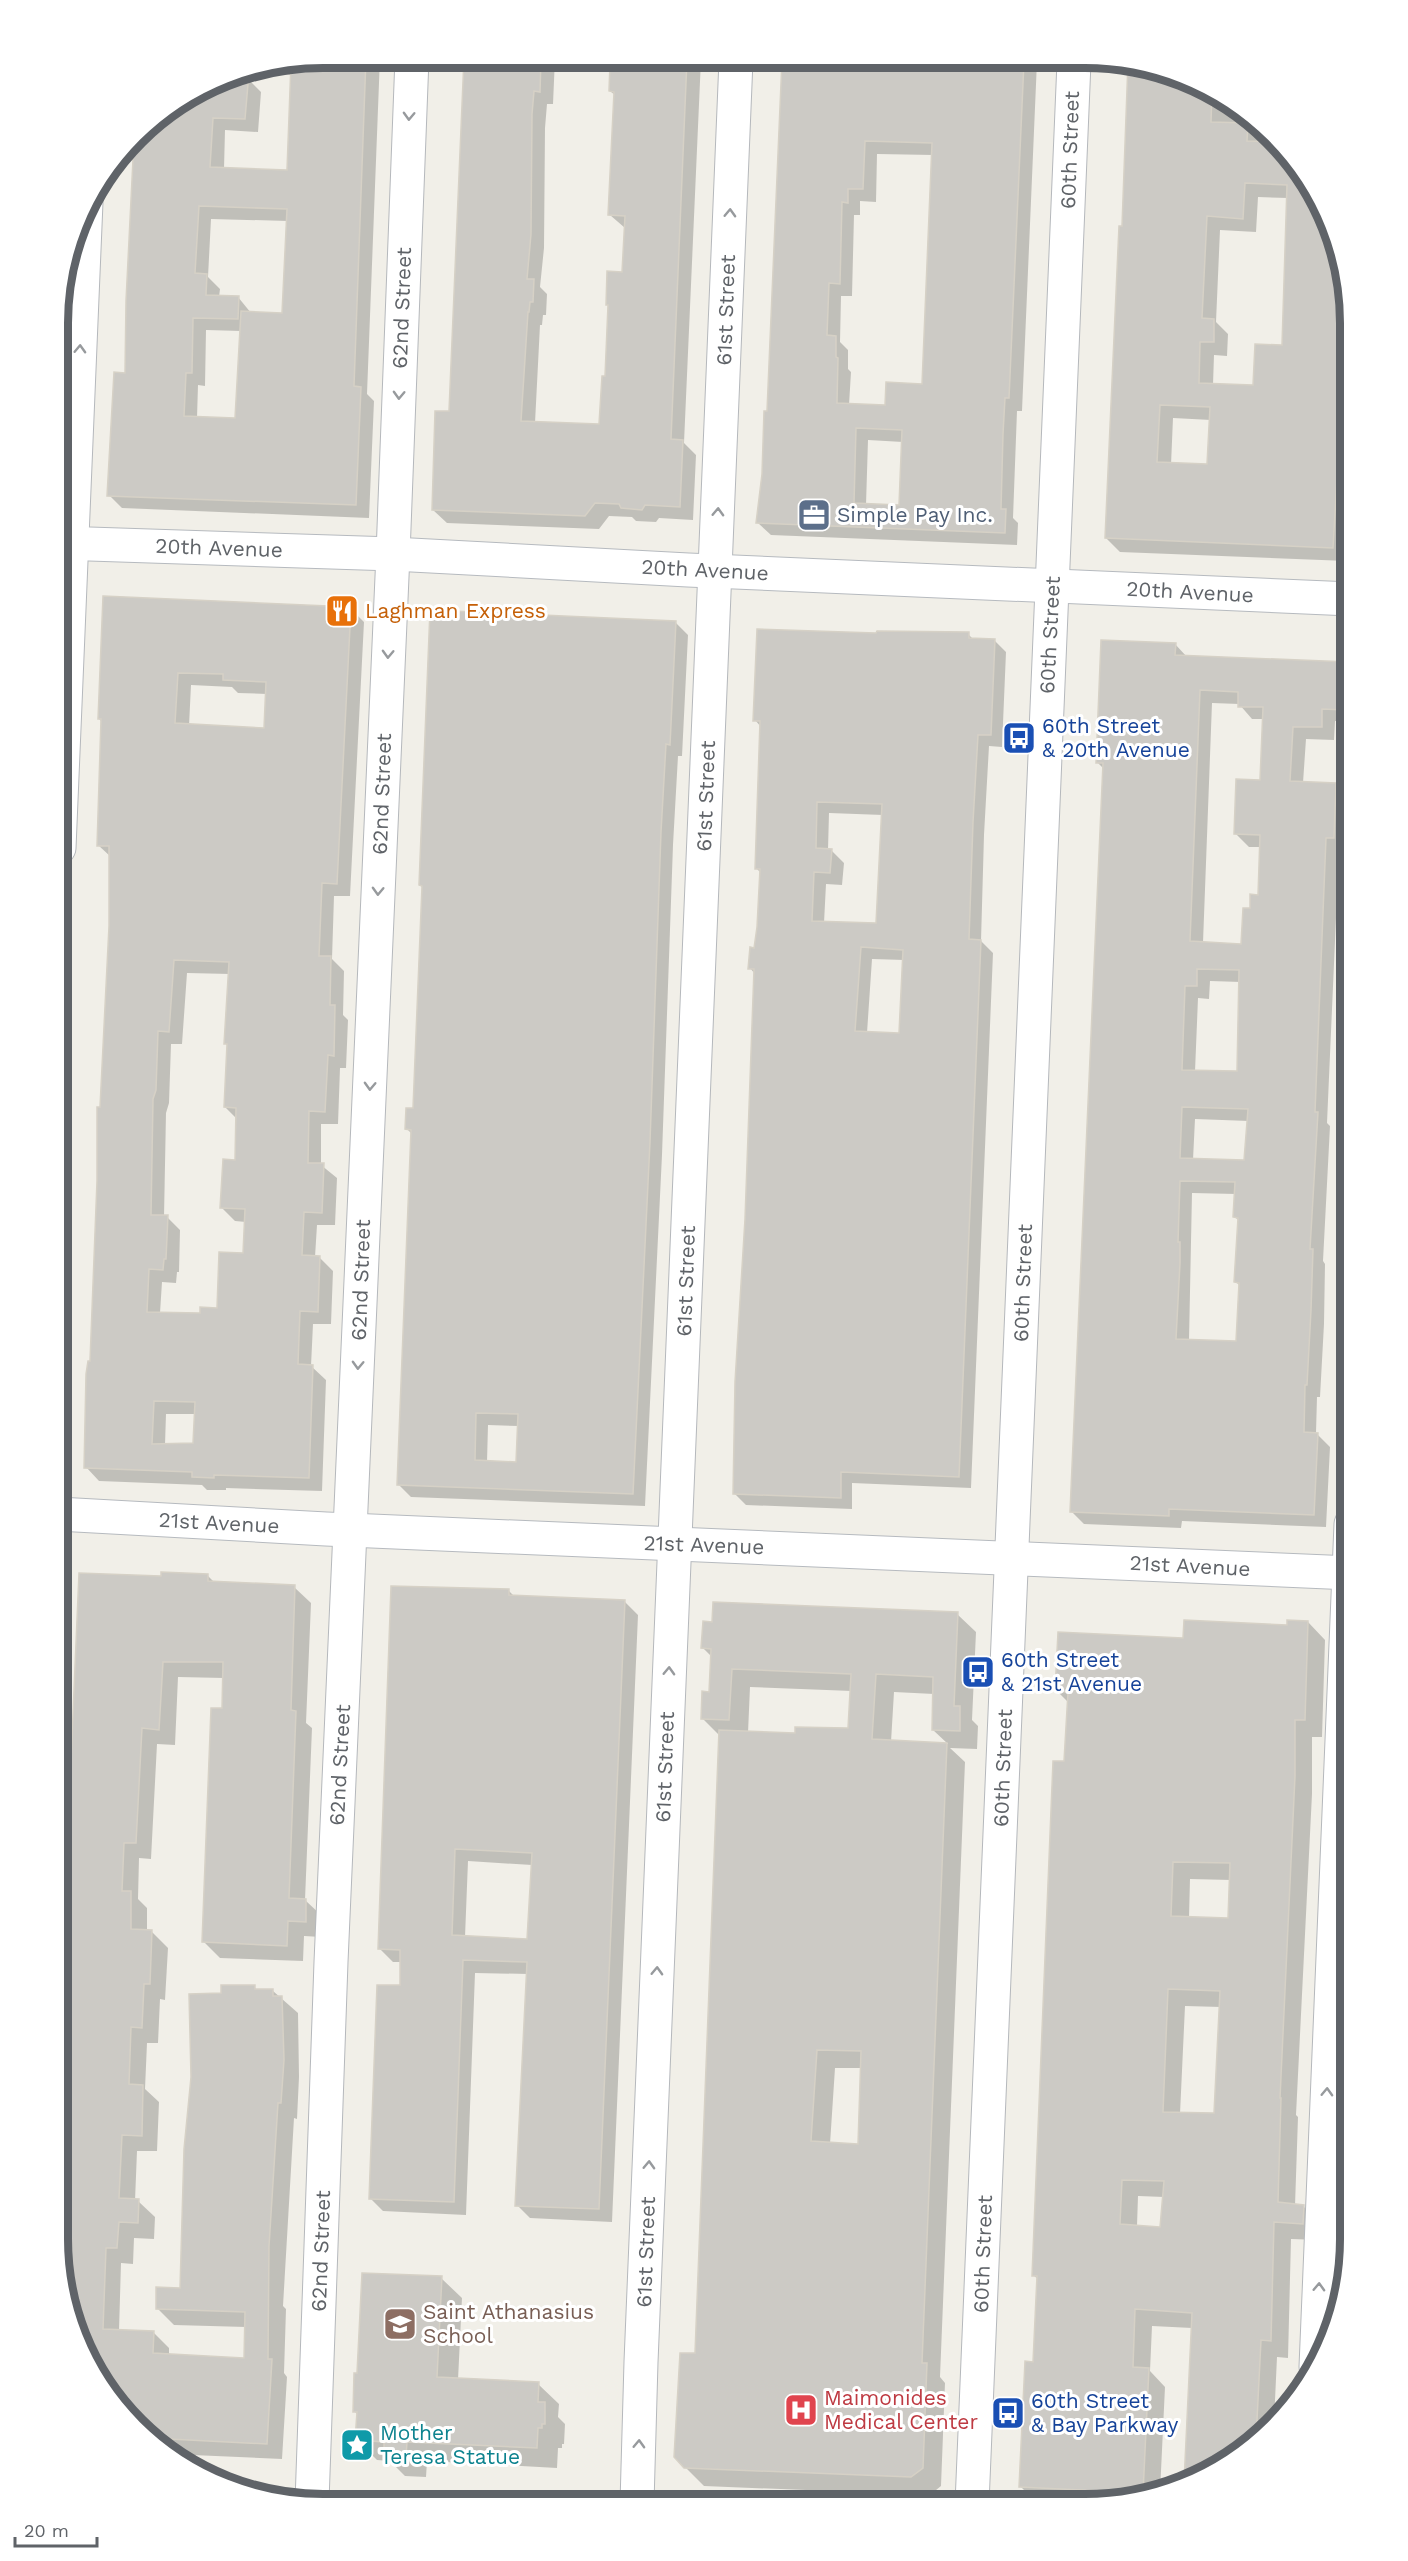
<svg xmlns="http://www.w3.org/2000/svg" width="1408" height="2561" font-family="'Work Sans',sans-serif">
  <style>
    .shadow { fill: #0003; fill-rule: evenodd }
    .building { fill: #cccac5; stroke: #d6d1c6; stroke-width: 1.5; fill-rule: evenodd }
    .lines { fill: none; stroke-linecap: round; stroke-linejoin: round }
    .street-casing { stroke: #b5b8bc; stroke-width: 35 }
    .secondary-casing { stroke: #b6babf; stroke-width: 35 }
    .street { stroke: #fff; stroke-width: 33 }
    .secondary { stroke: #fff; stroke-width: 33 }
    .oneway { stroke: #979a9d }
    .labels { text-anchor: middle; stroke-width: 6; stroke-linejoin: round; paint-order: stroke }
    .street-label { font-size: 21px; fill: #5f6368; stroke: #fff }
    .service-label { font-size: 21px; fill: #4e5e75; stroke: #fff; text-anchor: start }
    .food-label { font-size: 21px; fill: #c56008; stroke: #fff; text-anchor: start }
    .transit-label { font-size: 21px; fill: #164399; stroke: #fff; text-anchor: start }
    .education-label { font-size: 21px; fill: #785e54; stroke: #fff; text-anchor: start }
    .health-label { font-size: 21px; fill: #be3a42; stroke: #fff; text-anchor: start }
    .culture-label { font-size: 21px; fill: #0d838f; stroke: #fff; text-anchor: start }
    .rim { fill: none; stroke: #5f6368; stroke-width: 8 }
  </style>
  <rect width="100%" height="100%" fill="#f1efe8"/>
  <!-- shadow -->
  <g class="shadow">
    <path d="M322 57H380L367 394 374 401 369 518 122 508 109 495 126 374 221 77 248 79 261 92 258 132 225 130 224 169 289 172 292 75 268 73 263 69ZM211 219 288 221 284 315 251 313 238 297H219L220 289 208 277ZM206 330 241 331 237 420 197 418 198 385 205 386Z"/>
    <path d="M465 58H555L553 104H547L545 128 544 248 540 287 547 294 546 315H543L542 325H540L535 423 600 425 606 378 610 307 607 304 623 273 625 228 610 215 616 96 610 91 612 59H701L684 443 696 455 693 520 659 518 656 522 636 521 632 517 609 516 599 529 447 523 433 510 450 413Z"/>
    <path d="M783 60 1037 61 1022 411H1017L1013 518 1018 523 1017 545 771 535 758 523 769 413ZM877 154 933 155 924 385 887 407 849 405 851 372 848 369V350L840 342 841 296H852L854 215H860V201L876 202ZM868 440 903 442 901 506 866 505Z"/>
    <path d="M1130 62H1137L1203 84 1260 123 1306 175 1337 237 1351 322V479L1347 561 1120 552 1106 538 1124 227ZM1258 197 1288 198 1284 347 1255 387 1213 385 1214 355 1227 356 1228 334 1216 322 1220 230 1256 232ZM1173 418 1211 420 1209 466 1171 465Z"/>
    <path d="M105 597 350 608 364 622 350 896H334L332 959 344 971 343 1015 348 1020 346 1068H340L338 1124H321V1165L337 1178 335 1225H317L315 1257H319L333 1271 331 1324H313L311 1366 326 1380 322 1491 226 1488V1490H207L202 1485 99 1481 86 1467 110 926 111 857 98 845 102 722 99 719ZM191 685 232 687 238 693 267 694 265 730 189 726ZM187 973 230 974 225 1043 228 1046 225 1107 237 1119 236 1161 222 1208 235 1221 246 1222 245 1254 218 1309 201 1314 160 1313 162 1282 176 1283 177 1272H179L180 1230 167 1217H164L166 1113 169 1103 171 1044H182ZM166 1414H196L195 1445H165Z"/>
    <path d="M676 623 688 635 682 756H678L673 845 662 1155 645 1506 411 1497 399 1485 413 1135 407 1129 414 1109 424 889 420 885ZM488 1425 519 1426 517 1463 487 1462Z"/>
    <path d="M878 634H968L974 640H994L1006 652 1002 747 989 746 984 835 981 941 993 953 971 1488 852 1483V1509L746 1505 734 1493 755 974 750 968 758 927 761 873 757 869 761 727 755 720ZM829 813 883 815 878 924 824 923 826 884 842 885 844 863 832 851 828 850ZM872 959 904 960 901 1035 867 1033Z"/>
    <path d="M1175 644 1187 657 1348 663 1351 666V722L1335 721 1334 740 1306 739 1303 783 1335 785 1348 798 1346 850H1339L1327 1123 1330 1126 1323 1261 1325 1264 1324 1324 1320 1397H1317L1316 1433 1330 1447 1326 1527 1182 1521 1181 1528 1084 1524 1071 1511 1104 769 1098 763ZM1212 703 1239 704 1252 719H1264L1261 782 1236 834 1249 847H1261L1259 896 1252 909 1243 945 1203 943ZM1210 981 1241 982 1239 1072H1195L1198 998 1209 999ZM1195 1119 1249 1121 1245 1162 1193 1160ZM1192 1193 1236 1194 1235 1217 1239 1221 1236 1282 1240 1286 1238 1342 1189 1341Z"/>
    <path d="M207 1575 215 1583 294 1587 311 1603 306 1723 312 1728 305 1900 322 1916 321 1937 304 1936 303 1961 220 1958 204 1942 223 1710 224 1678 178 1677 175 1745 157 1744 151 1859 139 1858 138 1899 147 1908V1931L152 1932 168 1948 165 2000 160 1999 158 2043H147L145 2089 159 2102 157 2151H137L135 2201H138L155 2217 154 2239 134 2238 133 2264 121 2263 119 2331 153 2332 169 2348V2355L246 2359V2327L174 2325 158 2309 182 2289 223 1995 254 1987 258 1991H273L298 2013 299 2077 297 2119 294 2118 283 2306 286 2309 284 2373 287 2377 282 2459 169 2454 160 2449 112 2400 71 2324 57 2239 162 1578Z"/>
    <path d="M508 1590 515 1597 625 1602 638 1615 612 2222 530 2218 517 2205 528 1974 475 1973 466 2215 383 2211 370 2198 401 1987 402 1962H393L380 1949ZM468 1861 532 1865 528 1940 465 1937Z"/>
    <path d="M957 1614 976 1632 972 1720 978 1726 977 1749 950 1748 965 1762 940 2377 945 2383 941 2486 930 2495 704 2486 685 2467 696 2355 720 1736 702 1718 711 1693 712 1657 703 1648ZM750 1687 852 1691 850 1729 796 1735 748 1733ZM894 1692 934 1694 933 1730 948 1744 891 1742ZM835 2068H862L859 2145 830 2144Z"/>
    <path d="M1308 1622 1325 1640 1322 1737H1312V1794L1296 2115 1298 2117 1295 2206H1303L1321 2224 1320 2240 1291 2239 1288 2358 1277 2357 1274 2422 1247 2449 1189 2481 1186 2478 1192 2328 1152 2326 1150 2371 1165 2387 1160 2492 1086 2504H1038L1020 2486 1035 2363 1039 2280 1033 2275 1069 1703 1057 1691 1184 1640 1289 1627ZM1190 1879 1231 1880 1229 1919 1189 1918ZM1185 2006 1221 2007 1216 2115 1180 2114ZM1138 2196 1164 2197 1161 2228 1137 2226Z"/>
    <path d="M441 2278 462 2298 458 2380 538 2384 559 2404 558 2417 565 2424 564 2444H562V2448H558L557 2468 427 2461 426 2477 405 2476 390 2461 377 2460 357 2440 358 2415 354 2411Z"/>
  </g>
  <!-- building -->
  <g class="building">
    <path d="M322 57H366L354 386 361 387 356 505 107 496 114 372 125 373 126 301 134 139 147 123 221 77 249 72 245 119 213 118 210 167 287 170 291 63ZM199 206 287 209 282 313 241 311 235 418 184 416 186 373H192L193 318 238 319 239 296 206 295 207 274 195 273Z"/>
    <path d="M464 58H541L540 92 534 91 532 114 531 234 527 279H534L533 302H530L529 312H528L521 421 599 424 602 376H605L608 305H606L607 271 622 272 625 216 608 215 614 92 609 91 610 64 630 65V59H687L671 439 683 440 680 507 645 505 642 510 621 508 619 504 595 503 585 516 432 510 435 411H449Z"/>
    <path d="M782 60H841V65L937 64V61H1024L1009 398H1005L1003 434 1001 509H1006L1005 533 756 523 762 474 764 411H767ZM865 141 932 143 922 384 886 382 885 405 837 403 838 358 836 357V336L827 335 829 283 840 284 842 202 848 203V189H863ZM856 428 902 430 899 505 854 503Z"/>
    <path d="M1128 62H1137L1203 84 1212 91 1211 122 1248 123 1247 141 1277 142 1306 175 1337 237 1351 322V444H1339L1333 548 1105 538 1119 226H1122ZM1245 183 1287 185 1282 345 1255 344 1253 385 1199 383 1200 342H1214V319L1202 318 1207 216 1243 219ZM1160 405 1210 407 1207 464 1157 462Z"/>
    <path d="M103 596 351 607 337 884 322 883 319 956H331L330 1005H335L334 1056 328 1055 325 1112 309 1111 308 1163H324L322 1213 304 1212 302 1255 320 1256 318 1312 300 1311 298 1364 313 1365 309 1478 214 1475V1478L192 1477V1472L84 1468 86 1374 88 1361H90L97 1181V1107H100L109 926V846H97L101 719H98ZM178 673 223 674V680L266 682 264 728 175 723ZM174 960 229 962 224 1044H227L224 1107 236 1108 235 1160 223 1159 220 1208 245 1209 243 1253 219 1252 217 1308 200 1307V1313L147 1312 149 1269 163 1270 164 1259H166L168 1215H151L153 1099 156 1090 158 1031 169 1032ZM154 1401 195 1402 193 1443 152 1444Z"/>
    <path d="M430 610 676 621 670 745 666 744 661 832 650 1142 633 1494 397 1485 411 1130 405 1129 406 1108H413L422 886 419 885ZM476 1413 518 1414 516 1462 475 1460Z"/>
    <path d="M757 629 876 633 877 631 969 632V638L995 639 991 735H978L973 822 969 939 981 940 959 1477 841 1472V1498L733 1494 735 1382 745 1219 754 969H748L750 947 754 948 757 927 760 869H755L760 721H753ZM817 802 882 804 876 923 812 921 814 872 830 873 832 849 816 848ZM861 947 903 950 899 1033 855 1031Z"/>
    <path d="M1101 640 1176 643 1175 655 1349 662 1346 710 1322 709V727H1293L1290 781 1336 783 1334 838H1326L1315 1112H1318L1310 1249H1313L1311 1310 1307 1385H1305L1304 1432 1318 1433 1314 1515 1169 1509V1516L1070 1512 1103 763H1096ZM1200 690 1238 692V707H1263L1260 780 1236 779 1234 834 1260 835 1258 895 1250 894V908H1243L1241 944 1190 941ZM1197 969 1239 970 1237 1071 1182 1070 1185 986H1197ZM1182 1107 1248 1109 1244 1160 1180 1158ZM1180 1181 1235 1182 1233 1217 1238 1218 1234 1282 1239 1283 1236 1341 1176 1339 1180 1263V1242H1178Z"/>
    <path d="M161 1572 208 1574V1581L295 1585 291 1710 296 1711 289 1898 306 1899V1922L288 1921 287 1946 202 1942 211 1708H222L223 1662H163L159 1730 142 1728 136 1843H124L122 1891H131V1929L152 1930 150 1984H144L142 2028 131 2027 129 2084 143 2085 142 2136 122 2135 119 2198 139 2199 138 2223 119 2222 117 2248H106L103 2329 154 2331 153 2353 244 2358 245 2312 156 2309V2287L180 2288 184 2149 191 2077 189 1994 221 1993V1985H255V1989H273V1996H282L284 2060 281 2103H278L269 2246 268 2359H272L267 2444 150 2438 112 2400 71 2324 57 2239V2088L79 1573 161 1576Z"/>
    <path d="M391 1586 509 1589V1595L625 1600 599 2209 515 2206 527 1962 463 1960 454 2202 369 2199 377 1985H400V1950L378 1949ZM455 1849 532 1853 527 1939 452 1935Z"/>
    <path d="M713 1602 958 1612 954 1706H960V1731L932 1730 933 1677 876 1674 872 1739 947 1743 922 2363H927L923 2468 911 2477 684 2468 674 2457 680 2353H695L719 1730 795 1733V1727L848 1728 851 1674 732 1669 729 1720 701 1719 702 1691 709 1692 711 1649 701 1648 703 1621 712 1622ZM817 2050 861 2051 858 2144 811 2141Z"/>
    <path d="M1184 1620 1287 1625V1620L1308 1621 1305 1720H1295V1776L1280 2098H1281L1278 2202 1304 2205 1303 2224 1274 2222 1271 2341 1261 2340 1256 2440 1247 2449 1184 2483 1192 2313 1135 2309 1133 2367 1149 2368 1143 2493 1019 2487 1025 2361 1033 2362 1037 2276H1032L1053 1761H1064L1068 1692 1055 1691 1058 1632 1183 1638ZM1173 1862 1230 1863 1228 1918 1171 1916ZM1168 1989 1220 1991 1214 2113 1163 2112ZM1122 2180 1164 2181 1160 2227 1120 2224Z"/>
    <path d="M362 2273 442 2276 437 2377 539 2382 538 2402H545V2424H542V2428H538L537 2448 407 2442 406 2457 384 2456V2442L355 2440 357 2412H353L354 2373H357Z"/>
  </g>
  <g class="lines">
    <!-- street casing -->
    <g class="street-casing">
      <g id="street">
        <path d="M59 848 86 202"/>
        <path d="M1316 2367 1351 1524"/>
        <path d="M312 2502 331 1962 393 554 412 58"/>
        <path d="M637 2503 641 2362 736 60"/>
        <path d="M972 2504 1074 62"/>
      </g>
    </g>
    <!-- secondary casing -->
    <g class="secondary-casing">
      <g id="secondary">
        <path d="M59 543 393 554 688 570 1351 599"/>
        <path d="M58 1514 326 1529 1351 1573"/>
      </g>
    </g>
    <!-- street -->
    <use href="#street" class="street"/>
    <!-- secondary -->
    <use href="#secondary" class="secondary"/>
  </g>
  <!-- one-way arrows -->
  <defs><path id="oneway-chevron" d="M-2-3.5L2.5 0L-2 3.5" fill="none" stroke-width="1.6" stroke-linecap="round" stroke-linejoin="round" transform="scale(1.5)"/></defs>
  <g class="oneway">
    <use href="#oneway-chevron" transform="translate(409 116) rotate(92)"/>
    <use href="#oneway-chevron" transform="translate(730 213) rotate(-88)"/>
    <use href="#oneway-chevron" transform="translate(80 349) rotate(-88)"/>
    <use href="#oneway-chevron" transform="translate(399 395) rotate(92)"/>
    <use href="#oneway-chevron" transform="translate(718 512) rotate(-88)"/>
    <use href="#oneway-chevron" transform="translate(388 654) rotate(92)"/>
    <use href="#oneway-chevron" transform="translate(378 891) rotate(92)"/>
    <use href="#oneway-chevron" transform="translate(370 1086) rotate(92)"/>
    <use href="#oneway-chevron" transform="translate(358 1365) rotate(92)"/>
    <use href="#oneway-chevron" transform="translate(669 1671) rotate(-88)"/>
    <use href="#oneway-chevron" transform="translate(657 1971) rotate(-88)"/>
    <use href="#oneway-chevron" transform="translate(1327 2092) rotate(-88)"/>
    <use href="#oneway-chevron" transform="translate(649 2165) rotate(-88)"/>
    <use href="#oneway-chevron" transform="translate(1319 2287) rotate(-88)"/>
    <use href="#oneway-chevron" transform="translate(639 2444) rotate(-88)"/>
  </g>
  <!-- icons -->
  <defs>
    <g id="office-square" transform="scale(1.725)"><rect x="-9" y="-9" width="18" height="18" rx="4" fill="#5c6f8a" stroke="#fff"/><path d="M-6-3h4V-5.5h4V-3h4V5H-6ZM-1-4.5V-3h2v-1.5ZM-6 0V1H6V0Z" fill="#fff"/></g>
    <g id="restaurant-square" transform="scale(1.725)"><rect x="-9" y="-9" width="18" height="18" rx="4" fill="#e8710a" stroke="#fff"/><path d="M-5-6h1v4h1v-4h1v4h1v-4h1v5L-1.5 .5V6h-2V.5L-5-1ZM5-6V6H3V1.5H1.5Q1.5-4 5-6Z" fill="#fff"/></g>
    <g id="bus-square" transform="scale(1.725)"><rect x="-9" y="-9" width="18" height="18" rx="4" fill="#1a4fb4" stroke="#fff"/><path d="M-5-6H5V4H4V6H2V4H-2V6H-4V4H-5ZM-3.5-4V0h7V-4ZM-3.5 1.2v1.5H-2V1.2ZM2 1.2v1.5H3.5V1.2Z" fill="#fff"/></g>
    <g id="school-square" transform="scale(1.725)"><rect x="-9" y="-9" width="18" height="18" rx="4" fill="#8d6e63" stroke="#fff"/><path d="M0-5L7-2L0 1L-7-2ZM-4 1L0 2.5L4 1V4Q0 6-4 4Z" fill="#fff"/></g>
    <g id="hospital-square" transform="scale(1.725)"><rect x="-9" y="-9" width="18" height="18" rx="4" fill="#e0444e" stroke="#fff"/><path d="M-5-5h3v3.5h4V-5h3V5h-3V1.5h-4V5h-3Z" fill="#fff"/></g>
    <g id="sight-square" transform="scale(1.725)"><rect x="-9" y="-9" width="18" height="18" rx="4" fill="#0f9aa8" stroke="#fff"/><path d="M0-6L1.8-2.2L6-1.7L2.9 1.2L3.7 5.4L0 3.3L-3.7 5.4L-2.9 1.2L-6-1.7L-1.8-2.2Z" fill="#fff"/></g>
  </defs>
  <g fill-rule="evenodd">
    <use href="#office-square" x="814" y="515"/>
    <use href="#restaurant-square" x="342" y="611"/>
    <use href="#bus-square" x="1019" y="738"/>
    <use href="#bus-square" x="978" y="1672"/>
    <use href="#school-square" x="400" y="2324"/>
    <use href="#hospital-square" x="801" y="2410"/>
    <use href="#bus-square" x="1008" y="2413"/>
    <use href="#sight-square" x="357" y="2445"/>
  </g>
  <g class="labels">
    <!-- street labels -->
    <g class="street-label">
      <text transform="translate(1070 150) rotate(-88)" y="7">60th Street</text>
      <text transform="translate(402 308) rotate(-88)" y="7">62nd Street</text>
      <text transform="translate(726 310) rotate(-88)" y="7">61st Street</text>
      <text transform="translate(219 548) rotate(2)" y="7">20th Avenue</text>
      <text transform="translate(705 570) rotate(3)" y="7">20th Avenue</text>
      <text transform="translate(1190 592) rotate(3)" y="7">20th Avenue</text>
      <text transform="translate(1050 635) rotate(-87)" y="7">60th Street</text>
      <text transform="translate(382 794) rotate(-88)" y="7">62nd Street</text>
      <text transform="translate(706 796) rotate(-88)" y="7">61st Street</text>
      <text transform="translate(361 1280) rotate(-88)" y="7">62nd Street</text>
      <text transform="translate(686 1281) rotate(-88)" y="7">61st Street</text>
      <text transform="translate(1023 1283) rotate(-88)" y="7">60th Street</text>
      <text transform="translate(219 1523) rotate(3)" y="7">21st Avenue</text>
      <text transform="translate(704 1545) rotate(2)" y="7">21st Avenue</text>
      <text transform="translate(1190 1566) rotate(3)" y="7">21st Avenue</text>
      <text transform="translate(340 1765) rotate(-87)" y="7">62nd Street</text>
      <text transform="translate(665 1767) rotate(-88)" y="7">61st Street</text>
      <text transform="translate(1003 1768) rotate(-88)" y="7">60th Street</text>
      <text transform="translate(321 2251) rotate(-88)" y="7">62nd Street</text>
      <text transform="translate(646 2252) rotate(-88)" y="7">61st Street</text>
      <text transform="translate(983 2254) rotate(-88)" y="7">60th Street</text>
    </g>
    <!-- service labels -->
    <g class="service-label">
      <text x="837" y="522">Simple Pay Inc.</text>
    </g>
    <!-- food labels -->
    <g class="food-label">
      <text x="365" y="618">Laghman Express</text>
    </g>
    <!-- transit labels -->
    <g class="transit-label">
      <text x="1042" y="733">60th Street<tspan x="1042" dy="24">&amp; 20th Avenue</tspan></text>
      <text x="1001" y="1667">60th Street<tspan x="1001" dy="24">&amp; 21st Avenue</tspan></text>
      <text x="1031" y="2408">60th Street<tspan x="1031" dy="24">&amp; Bay Parkway</tspan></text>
    </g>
    <!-- education labels -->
    <g class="education-label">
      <text x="423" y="2319">Saint Athanasius<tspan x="423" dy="24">School</tspan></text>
    </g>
    <!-- health labels -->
    <g class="health-label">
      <text x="824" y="2405">Maimonides<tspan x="824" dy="24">Medical Center</tspan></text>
    </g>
    <!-- culture labels -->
    <g class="culture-label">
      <text x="380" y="2440">Mother<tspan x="380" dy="24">Teresa Statue</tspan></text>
    </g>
  </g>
  <!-- crop -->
  <path d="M0 0H1408V2561H0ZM323 68H1085A255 255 0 0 1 1340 323V2239A255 255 0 0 1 1085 2494H323A255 255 0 0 1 68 2239V323A255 255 0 0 1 323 68Z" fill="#fff" fill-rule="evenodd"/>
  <path class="rim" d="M323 68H1085A255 255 0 0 1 1340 323V2239A255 255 0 0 1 1085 2494H323A255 255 0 0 1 68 2239V323A255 255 0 0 1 323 68Z"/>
  <!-- scale -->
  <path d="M15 2537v9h82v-9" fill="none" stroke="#5f6368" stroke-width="3"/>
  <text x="24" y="2537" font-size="18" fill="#5f6368" stroke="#ffffff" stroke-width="4.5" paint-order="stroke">20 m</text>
</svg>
